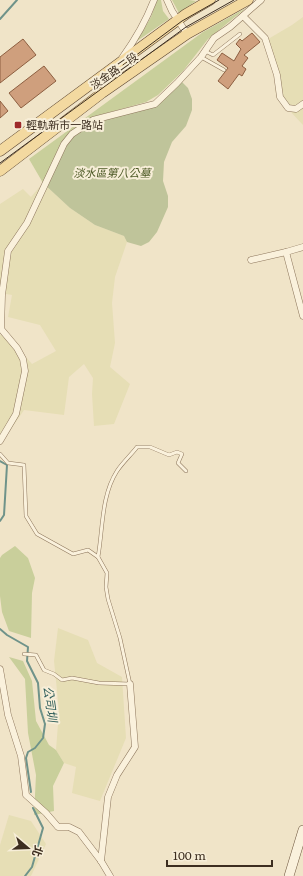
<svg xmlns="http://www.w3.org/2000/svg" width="303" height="876" font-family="Literata,'Noto Sans TC',serif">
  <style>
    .farmland { fill: #e6deb5 }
    .green { fill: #c9cf9b }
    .cemetery { fill: #bfc49a }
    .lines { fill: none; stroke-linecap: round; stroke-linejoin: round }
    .stream { stroke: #6f938a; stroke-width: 2 }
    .building { fill: #cf9f7d; stroke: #8d5f41 }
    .lane-casing { stroke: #8d765c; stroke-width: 4 }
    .street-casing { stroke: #8d765c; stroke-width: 7 }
    .secondary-casing { stroke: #6f573f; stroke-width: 10 }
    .primary-casing { stroke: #5b4430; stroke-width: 11 }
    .lane { stroke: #faf1dc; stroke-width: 3 }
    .street { stroke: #faf1dc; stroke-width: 6 }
    .secondary { stroke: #faf1dc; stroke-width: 9 }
    .primary { stroke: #f3d9a0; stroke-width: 10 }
    .tram { stroke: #3d2e20; stroke-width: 1 }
    .poi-dot { fill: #9e2a2b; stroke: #f7eed8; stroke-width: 1.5 }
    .labels { text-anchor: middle; stroke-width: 4; stroke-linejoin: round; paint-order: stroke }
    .street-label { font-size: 11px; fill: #3d2e20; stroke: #f7eed8 }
    .poi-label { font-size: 11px; fill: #3d2e20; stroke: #f7eed8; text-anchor: start }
    .park-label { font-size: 11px; font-style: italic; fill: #4d5a26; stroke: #f7eed8 }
    .water-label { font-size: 12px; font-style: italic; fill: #2f5d5a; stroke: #f7eed8 }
  </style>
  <rect width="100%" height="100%" fill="#f0e4c8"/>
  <!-- farmland -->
  <g class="farmland">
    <path d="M303 17V125L276 96 275 79 272 64 263 42 292 25Z"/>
    <path d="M43 183 70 208 95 225 124 236 127 242 115 277 112 303 115 343 110 367 130 384 114 424 94 426 92 394 93 378 84 364 69 377 64 415 24 410 0 445V335H6L32 364 56 351 40 325 8 317 12 295 0 293V204L23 189 31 197Z"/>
    <path d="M58 628 88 640 97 663 122 677 126 738 100 801 72 793 76 767 64 763 56 750 59 711 54 661Z"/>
    <path d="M9 815 31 821 46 844 31 876H0V845Z"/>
  </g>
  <!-- green -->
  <g class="green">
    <path d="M157 0H161L163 11 169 19 137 41 151 17Z"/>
    <path d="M172 0H189L196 1 179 13Z"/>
    <path d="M246 8 208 39 183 71 158 95 146 102 93 117 61 143 43 183 29 159 203 32Z"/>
    <path d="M15 546 28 558 35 578 32 593 31 638 9 631 2 612 0 596V558L2 555Z"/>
    <path d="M9 657 23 661 32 681 36 721 49 745 56 750 64 763 53 786 54 811 34 815 36 775 28 733 25 679Z"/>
  </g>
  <!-- cemetery -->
  <path class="cemetery" d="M182 82 188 88 192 99V110L186 126 172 142 164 162 163 181 168 196V207L157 232 149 242 141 246 127 242 124 236 95 225 70 208 43 183 66 145 73 135 94 122 156 106Z"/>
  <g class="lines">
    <!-- stream -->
    <g class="stream">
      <path d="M0 19 17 0"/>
      <path d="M0 461 7 465 4 515 0 521"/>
      <path d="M0 629 7 635 28 647 27 661 38 683 40 708 45 724 43 738 35 748 28 752 26 758 31 792"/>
      <path d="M25 876 32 867 43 828 33 808"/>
    </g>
  </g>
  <!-- building -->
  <g class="building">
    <path d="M252 33 260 42 244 55 248 58 242 66 246 69 242 76 239 74 228 89 218 81 228 68 217 60 222 53 234 61 241 49 236 44 240 39 242 41Z"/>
    <path d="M23 39 36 55 0 83V57Z"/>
    <path d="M44 66 56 81 21 108 9 93Z"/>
    <path d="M0 101 8 111 0 118Z"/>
  </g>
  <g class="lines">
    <!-- lane casing -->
    <g class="lane-casing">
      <g id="lane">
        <path d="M205 51 213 55 240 34"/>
        <path d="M201 57 224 70"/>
        <path d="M0 454 8 463 24 465 26 516 37 534 73 554 88 550 98 557 107 573 106 587 108 599 120 638 130 684 99 683 72 678 62 680 54 674 44 670 36 655 24 654"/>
        <path d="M98 557C103 529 101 496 117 471 123 462 131 455 137 447H150L169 455 177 452 182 454 178 463 186 471"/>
      </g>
    </g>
    <!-- street casing -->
    <g class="street-casing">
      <g id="street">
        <path d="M167 0 172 11 187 34"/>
        <path d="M243 16 265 38 277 75 280 97 288 108 296 109 303 104"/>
        <path d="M122 58C135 40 146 21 154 0"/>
        <path d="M286 252 303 247"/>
        <path d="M251 260 286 252 303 316"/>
        <path d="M0 441 16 414 25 371 23 359 17 348 1 329 2 295 8 251 27 223 64 144 72 134 93 120 155 104 177 83 201 57 214 38 230 27 261 0"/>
        <path d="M0 669 8 715 21 756 26 795 46 813 58 827H69L79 832 101 861 110 876"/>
        <path d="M101 861 108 797 117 775 135 747 130 684"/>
      </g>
    </g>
    <!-- secondary casing -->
    <g class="secondary-casing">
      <path id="secondary" d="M289 876 303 830"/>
    </g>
    <!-- primary casing -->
    <g class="primary-casing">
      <g id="primary">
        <path d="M0 151 186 14 210 0"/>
        <path d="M0 171 102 93 187 34 248 0"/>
      </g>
    </g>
    <!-- lane -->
    <use href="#lane" class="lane"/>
    <!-- street -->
    <use href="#street" class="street"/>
    <!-- secondary -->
    <use href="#secondary" class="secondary"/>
    <!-- primary -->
    <use href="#primary" class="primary"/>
    <!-- tram -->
    <g class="tram">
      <path d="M123 65 182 21 219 0"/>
      <path d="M0 163 186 27 234 0"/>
    </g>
  </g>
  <!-- markers -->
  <rect class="poi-dot" x="14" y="121" width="8" height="8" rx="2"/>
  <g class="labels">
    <!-- street labels -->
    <g class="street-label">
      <text transform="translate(114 71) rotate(-35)" y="4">淡金路二段</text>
    </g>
    <!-- poi labels -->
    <g class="poi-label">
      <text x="26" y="129">輕軌新市一路站</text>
    </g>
    <!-- park labels -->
    <g class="park-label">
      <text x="112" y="177">淡水區第八公墓</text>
    </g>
    <!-- water labels -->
    <g class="water-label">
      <text transform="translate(50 704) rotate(82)" y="4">公司圳</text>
    </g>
  </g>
  <!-- north arrow -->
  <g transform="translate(28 848) rotate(109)" stroke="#f7eed8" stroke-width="3" paint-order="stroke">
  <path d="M0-3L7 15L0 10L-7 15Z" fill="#3d2e20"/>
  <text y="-6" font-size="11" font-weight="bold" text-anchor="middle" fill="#3d2e20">北</text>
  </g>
  <!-- scale -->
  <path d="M167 860v6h105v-6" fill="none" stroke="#3d2e20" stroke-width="2"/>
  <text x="173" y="860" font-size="12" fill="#3d2e20" stroke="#f7eed8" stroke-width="3" paint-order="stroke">100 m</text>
</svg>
